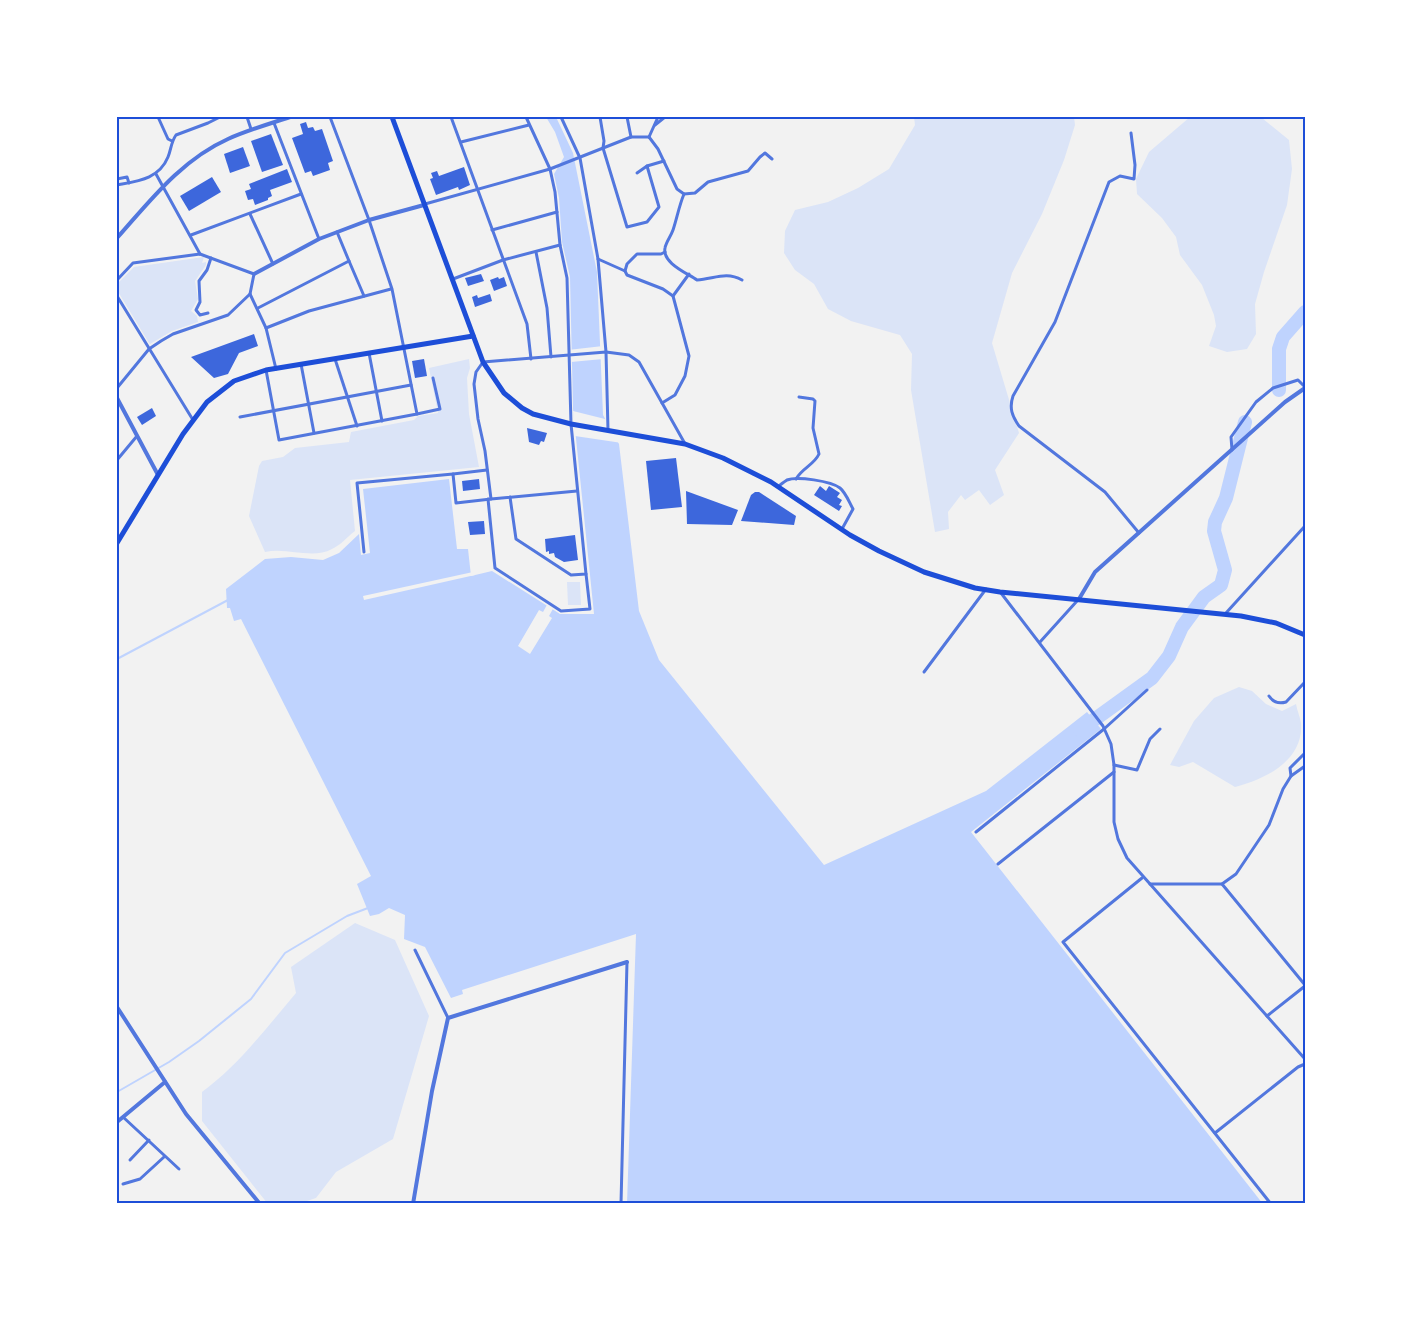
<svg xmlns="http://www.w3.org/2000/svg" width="1422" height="1321" font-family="'Sofia Sans Condensed',sans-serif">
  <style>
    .green { fill: #dbe4f7 }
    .water { fill: #bfd3fe }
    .pier { fill: #f2f2f2 }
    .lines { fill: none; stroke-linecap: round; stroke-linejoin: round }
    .stream { stroke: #bfd3fe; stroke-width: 2 }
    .river { stroke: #bfd3fe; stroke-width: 14 }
    .building { fill: #3d67dc }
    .minor { stroke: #5277de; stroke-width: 3 }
    .tertiary { stroke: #5277de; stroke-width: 4 }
    .trunk { stroke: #1d4ed8; stroke-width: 5 }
    .neatline { fill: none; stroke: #1d4ed8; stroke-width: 2 }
  </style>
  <rect width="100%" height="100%" fill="#f2f2f2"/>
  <!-- green -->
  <g class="green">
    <path d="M914 117H1074L1075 125 1064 160 1042 214 1012 273 992 343 1019 433 995 470 1004 495 990 505 979 490 965 500 961 495 948 512 949 529 935 532 911 390 912 354 900 335 851 321 828 309 814 284 795 270 784 253 785 231 795 210 828 202 858 188 889 169 915 125Z"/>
    <path d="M1190 117 1262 118 1289 140 1292 169 1287 205 1264 272 1255 304 1256 334 1247 349 1227 352 1209 346 1216 326 1214 315 1202 285 1180 255 1176 237 1162 218 1137 194 1136 179 1149 152Z"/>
    <path d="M204 257 202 263 206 262V265L195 281 198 299 191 311 197 316 198 322 172 331 150 344 149 343 117 290 118 283 134 267Z"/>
    <path d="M469 359 470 368 467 378 469 414 479 467 350 480 355 531C347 537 341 545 332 549 312 560 288 547 265 552L249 516 259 466 262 461 283 457 295 448 349 442 351 432 414 420 418 416 438 413 429 368Z"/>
    <path d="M567 582H580L581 605H568Z"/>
    <path d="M1239 687 1252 691 1266 704 1282 711 1296 704C1297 710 1300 717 1301 723 1304 761 1265 779 1235 787L1193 762 1179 767 1170 765 1194 721 1214 698Z"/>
    <path d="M355 923 395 940 429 1016 393 1139 336 1172 316 1198 298 1204H268L202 1121V1092C239 1065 267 1027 296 993L291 967Z"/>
  </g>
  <!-- water -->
  <path class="water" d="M546 117H556L573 153 597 272 603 415 619 444 639 611 659 660 824 865 986 791 1087 712 1101 729 971 832 1263 1204H627L636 934 462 990 463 994 451 998 425 947 404 939 405 915 389 908 379 914 370 916 357 884 371 876 241 619 234 621 230 608H227L226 589 265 559 291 557 323 560 339 553 359 534 361 555 370 553 363 489 449 479 457 549H468L471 576 492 571 560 614H594L573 409 570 277 562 242 559 198 554 174 564 157 555 132Z"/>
  <!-- pier -->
  <g class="pier">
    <path d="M603 346V359L571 362 568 350Z"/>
    <path d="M573 411 609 420 622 443 575 436Z"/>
    <path d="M473 572 475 575 364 600 363 596Z"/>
    <path d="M548 603 554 607 549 616 552 618 530 654 518 646 539 610 543 612Z"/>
  </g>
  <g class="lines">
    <!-- stream -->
    <g class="stream">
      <path d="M117 659 228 600"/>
      <path d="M117 1092 169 1062 199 1041 251 999 285 953 347 916 368 908"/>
    </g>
    <!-- river -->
    <g class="river">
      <path d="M1279 390V349L1283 337 1305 312"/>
      <path d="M1080 730 1152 678 1169 656 1182 627 1204 597 1221 585 1225 570 1214 531 1215 522 1226 498 1245 422"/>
    </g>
  </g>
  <!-- building -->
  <g class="building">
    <path d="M306 122 308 128 313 127 315 131 322 129 333 161 328 163 330 170 313 176 311 171 305 173 292 138 303 134 300 124Z"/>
    <path d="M271 134 283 165 262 172 251 141Z"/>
    <path d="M243 147 250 166 230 173 224 154Z"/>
    <path d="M464 167 470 185 459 190 458 187 436 195 430 179 433 178 431 173 437 171 439 176Z"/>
    <path d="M287 169 292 182 270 190 272 196 268 198V200L255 205 253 199 248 200 245 191 251 189 249 184Z"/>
    <path d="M212 177 221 192 189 211 180 196Z"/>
    <path d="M481 274 484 281 468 286 465 278Z"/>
    <path d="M498 277 499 279 504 277 507 286 494 291 490 280Z"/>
    <path d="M490 294 492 301 475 307 472 297 477 295 478 298Z"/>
    <path d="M254 334 258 346 239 353 228 374 214 378 191 357Z"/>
    <path d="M424 359 427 376 415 378 412 361Z"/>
    <path d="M152 408 156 416 142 425 137 417Z"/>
    <path d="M527 428 547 433 544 442 541 441 539 445 529 442Z"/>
    <path d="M676 458 682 507 651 510 646 461Z"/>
    <path d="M479 479 480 489 463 491 462 481Z"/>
    <path d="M820 486 826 491 829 486 840 493 837 497 842 500 839 505 842 506 839 511 814 495Z"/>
    <path d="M686 491 738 510 732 525 687 524Z"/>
    <path d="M755 492H759L796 516 794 525 741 521 751 495Z"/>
    <path d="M484 521 485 534 470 535 468 522Z"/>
    <path d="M575 535 578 560 564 562 555 557 554 553 549 554V551L546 552 545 539Z"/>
  </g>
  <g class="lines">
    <!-- minor -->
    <g class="minor">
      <path d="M158 117 168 139 172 141"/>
      <path d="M247 117 251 129"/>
      <path d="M451 117 527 324 531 359"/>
      <path d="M561 117 580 158 598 259 606 352 608 430"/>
      <path d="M600 117 604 141 603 148 627 227 647 222 659 207 647 166"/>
      <path d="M627 117 631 137"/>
      <path d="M274 123 319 239"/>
      <path d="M655 125 665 117"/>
      <path d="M1131 133 1135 165 1134 179 1120 176 1109 182 1055 322 1013 396C1009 408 1012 416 1019 426L1105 492 1139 533"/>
      <path d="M649 137 658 149 677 189 684 194 695 193 708 182 748 171 760 157 765 153 772 159"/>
      <path d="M649 137 658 117"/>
      <path d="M461 142 529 125"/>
      <path d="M637 173 647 166 664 161"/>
      <path d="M156 174 200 254"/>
      <path d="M117 179 127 177 129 183"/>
      <path d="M117 185C138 181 159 179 168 157 171 150 171 142 176 135L208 123 220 117"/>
      <path d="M684 194C679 206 677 218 673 230 671 236 666 242 665 248 662 263 687 273 697 280 714 279 726 271 742 280"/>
      <path d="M425 204 550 169 631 137H649"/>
      <path d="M250 214 273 264"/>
      <path d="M492 230 557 212"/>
      <path d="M337 232 349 261"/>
      <path d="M191 235 301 194"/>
      <path d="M536 252 547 308 551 357"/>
      <path d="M598 259 625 271 627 275 663 289 673 296 689 356 685 376 675 395 662 403"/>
      <path d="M625 271 627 264 637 254H661L665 252"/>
      <path d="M453 279 503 260 560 245"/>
      <path d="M117 280 133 263 200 254 254 274 250 294 228 315 173 334 161 341 149 349 117 388"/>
      <path d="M250 294 266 328 309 311 391 289"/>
      <path d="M117 296 193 420"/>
      <path d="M673 296 689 274"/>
      <path d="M258 308 349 261 364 296"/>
      <path d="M208 313 200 315 196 310 200 302 199 281 207 270 211 258"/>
      <path d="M266 328 276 369"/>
      <path d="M369 353 382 421"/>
      <path d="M335 359 357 426"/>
      <path d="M301 364 314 433"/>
      <path d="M266 370 279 440 417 414 392 289 369 220 330 117"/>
      <path d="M417 414 440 409 433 378"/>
      <path d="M240 417 411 385"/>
      <path d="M1232 450 1231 437 1256 402 1273 388 1298 380 1305 387"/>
      <path d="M117 460 137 436"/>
      <path d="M453 474 487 470"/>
      <path d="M796 479C802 468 814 465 819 454L813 428 815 401 813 399 799 397"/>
      <path d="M779 486C781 484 784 482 787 480 797 476 831 481 840 488 846 493 849 502 853 509L842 529"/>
      <path d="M577 491 491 499 485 451 478 419 474 384 476 372 483 362 606 352 629 355 639 362 684 442"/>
      <path d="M510 497 516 539 571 575 586 574 571 424 567 278 560 245 555 192 550 169 526 117"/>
      <path d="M488 499 495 568 561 611 590 609 586 574"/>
      <path d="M364 552 357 483 453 474 456 503 491 499"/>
      <path d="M1001 593 1103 726 1111 744 1114 765V822L1118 839 1127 858 1305 1059"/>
      <path d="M1226 613 1305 526"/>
      <path d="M1040 642 1077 601"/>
      <path d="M924 672 986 589"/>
      <path d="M1269 696C1273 702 1279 704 1286 702L1305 682"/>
      <path d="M1114 765 1137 770 1150 739 1160 729"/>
      <path d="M1291 776 1290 768 1305 753"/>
      <path d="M976 832 1104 729 1147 690"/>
      <path d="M998 864 1114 772"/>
      <path d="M1142 878 1063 942 1271 1204"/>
      <path d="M1150 884H1222L1236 874 1269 825 1283 789 1291 776 1305 766"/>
      <path d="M1222 884 1305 985"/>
      <path d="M415 950 448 1018"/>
      <path d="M1267 1016 1305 986"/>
      <path d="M123 1117 179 1169"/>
      <path d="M1215 1133 1298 1067 1305 1064"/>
      <path d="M130 1160 149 1140"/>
      <path d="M123 1184 140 1179 164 1157"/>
      <path d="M621 1204 627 962"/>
    </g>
    <!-- tertiary -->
    <g class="tertiary">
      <path d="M117 238C150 201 181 160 228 139 248 130 269 124 290 117"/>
      <path d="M254 274 319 239 369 220 424 205"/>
      <path d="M117 398 158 475"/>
      <path d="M1079 599 1095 572 1285 402 1305 388"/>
      <path d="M117 1007 186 1114 260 1204"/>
      <path d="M117 1122 165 1082"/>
      <path d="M413 1204 432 1091 448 1018 627 962"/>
    </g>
    <!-- trunk -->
    <g class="trunk">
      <path d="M392 117 483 362 504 393 522 408 533 414 571 424 685 444 723 458 771 482 850 535 879 551 924 572 975 588 1000 592 1241 616 1276 623 1305 635"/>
      <path d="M117 543 183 434 207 402 234 381 266 370 473 336"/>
    </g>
  </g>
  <!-- border -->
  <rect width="1422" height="1321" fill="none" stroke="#ffffff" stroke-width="237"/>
  <rect x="118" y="118" width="1186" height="1084" class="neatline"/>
</svg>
